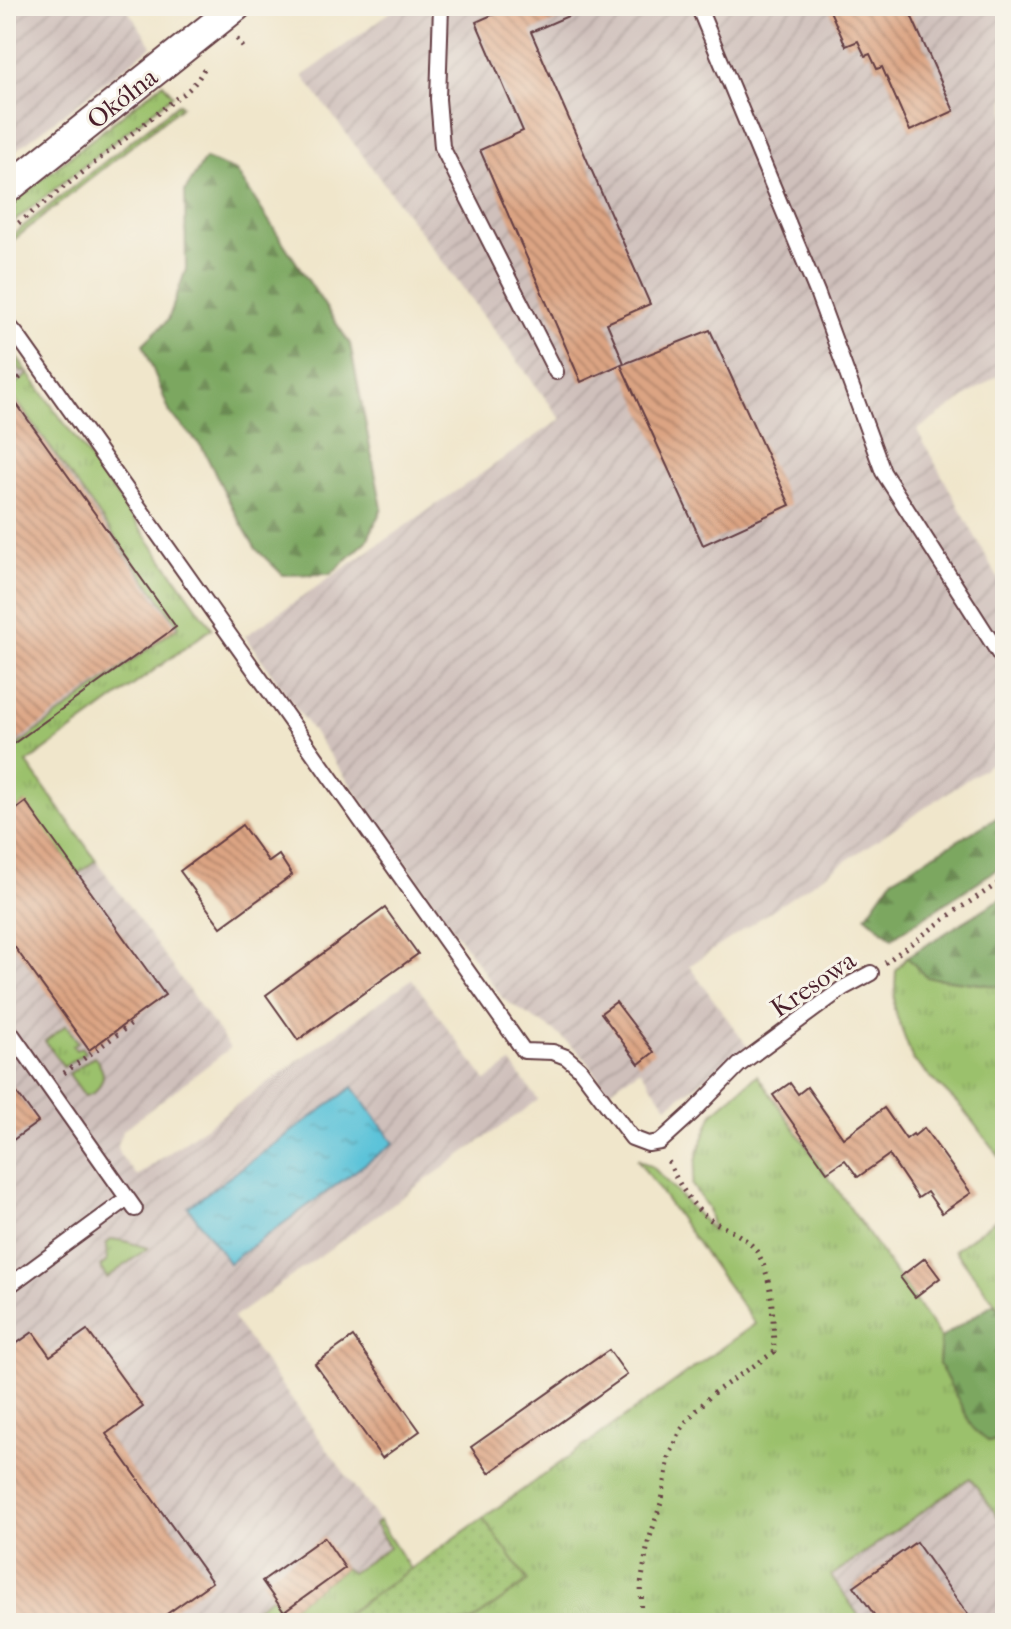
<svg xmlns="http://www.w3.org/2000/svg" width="1011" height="1629" font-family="'IM FELL French Canon',serif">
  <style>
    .industrial { fill: url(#industrial-furrows) }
    .grass { fill: url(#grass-tufts); stroke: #72704c; stroke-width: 2 }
    .forest { fill: url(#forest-firs); stroke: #636346; stroke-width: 2 }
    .park { fill: url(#park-dots); stroke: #72704c; stroke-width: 2 }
    .water { fill: url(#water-ripples); stroke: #537182; stroke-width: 2 }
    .building { fill: url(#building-back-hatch) }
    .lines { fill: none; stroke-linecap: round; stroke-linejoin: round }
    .service-casing { stroke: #633d43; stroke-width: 18 }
    .minor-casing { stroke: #633d43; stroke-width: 32 }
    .path { stroke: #633d43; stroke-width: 5; stroke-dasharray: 2 6; stroke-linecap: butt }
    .service { stroke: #fff; stroke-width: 14 }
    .minor { stroke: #fff; stroke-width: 28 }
    .labels { text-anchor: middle; stroke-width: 6; stroke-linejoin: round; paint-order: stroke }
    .street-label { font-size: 26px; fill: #4a1f2b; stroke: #f7f3e8 }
  </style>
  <defs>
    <pattern id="industrial-furrows" width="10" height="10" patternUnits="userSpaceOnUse" patternTransform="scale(2)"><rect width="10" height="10" fill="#cfc0bb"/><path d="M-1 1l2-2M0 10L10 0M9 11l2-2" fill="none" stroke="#b3a5a1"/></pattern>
    <pattern id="grass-tufts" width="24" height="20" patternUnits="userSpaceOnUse" patternTransform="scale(2)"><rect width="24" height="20" fill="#9bc16c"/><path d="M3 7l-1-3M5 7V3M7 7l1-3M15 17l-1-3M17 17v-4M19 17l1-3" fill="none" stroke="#87a55e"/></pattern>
    <pattern id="forest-firs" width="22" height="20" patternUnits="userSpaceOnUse" patternTransform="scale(2)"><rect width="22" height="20" fill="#7ca760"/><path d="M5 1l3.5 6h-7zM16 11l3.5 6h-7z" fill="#68874f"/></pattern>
    <pattern id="park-dots" width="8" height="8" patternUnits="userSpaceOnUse" patternTransform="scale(2)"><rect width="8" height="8" fill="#9bc16c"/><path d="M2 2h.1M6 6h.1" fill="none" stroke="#87a55e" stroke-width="1.8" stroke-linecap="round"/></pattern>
    <pattern id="water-ripples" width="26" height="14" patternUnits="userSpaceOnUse" patternTransform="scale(2)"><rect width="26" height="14" fill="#5cc3d9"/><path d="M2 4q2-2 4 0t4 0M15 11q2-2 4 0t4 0" fill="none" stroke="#52a7ba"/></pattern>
    <pattern id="building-back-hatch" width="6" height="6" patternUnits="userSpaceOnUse" patternTransform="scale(2)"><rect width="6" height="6" fill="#dca483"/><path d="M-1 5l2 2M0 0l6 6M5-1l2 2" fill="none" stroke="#b4856b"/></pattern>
  </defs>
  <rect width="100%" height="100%" fill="#f7f3e8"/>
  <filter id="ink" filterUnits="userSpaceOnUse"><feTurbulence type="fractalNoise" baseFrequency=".0125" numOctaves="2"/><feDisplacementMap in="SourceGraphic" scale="16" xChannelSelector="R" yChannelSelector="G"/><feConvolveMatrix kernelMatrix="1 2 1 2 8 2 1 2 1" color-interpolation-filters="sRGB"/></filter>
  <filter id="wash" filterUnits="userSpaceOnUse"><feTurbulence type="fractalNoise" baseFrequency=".006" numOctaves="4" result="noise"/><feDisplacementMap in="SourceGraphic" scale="32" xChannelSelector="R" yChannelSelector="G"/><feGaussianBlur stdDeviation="1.8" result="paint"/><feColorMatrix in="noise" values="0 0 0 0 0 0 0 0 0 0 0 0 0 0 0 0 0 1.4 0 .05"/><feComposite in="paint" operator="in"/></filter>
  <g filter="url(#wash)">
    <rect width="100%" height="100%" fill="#f0e6cb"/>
    <!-- industrial -->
    <g class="industrial">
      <path d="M6 6H125L152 46 6 158Z"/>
      <path d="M399 6H1005V370L917 430 1005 591V754L689 966 748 1047 667 1106 640 1069 608 1091 582 1055 554 1031 503 999 245 636 561 419 303 76Z"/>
      <path d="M6 342 212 628 27 763 230 1048 122 1131 118 1145 119 1154 137 1176 412 979 486 1081 511 1063 538 1100 233 1318 379 1521 410 1569 334 1623H6Z"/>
      <path d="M971 1478 1005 1527V1623H864L831 1576Z"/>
    </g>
    <!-- grass -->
    <g class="grass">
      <path d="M163 83 173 95 6 228V207L16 199H19L22 195 106 128H109L111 124Z"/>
      <path d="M179 103 182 106 6 246V240Z"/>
      <path d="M6 342 212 628 27 763 96 860 78 874 25 803 12 812 6 804V754L179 626 8 389 28 375 25 370 22 372 6 349Z"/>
      <path d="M907 957 927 977 1005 987V1164L962 1108 913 1060 894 1009 896 970Z"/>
      <path d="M66 1025 78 1042 73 1046 76 1050 81 1047 85 1052 64 1067 45 1041Z"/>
      <path d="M94 1056C105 1072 107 1077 94 1093L85 1096 69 1074Z"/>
      <path d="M757 1075 941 1338 939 1364 989 1442 1005 1437V1527L970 1478 831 1576 864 1623H469L528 1581 483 1518 755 1324 637 1159 653 1167 713 1231 708 1208 692 1185 698 1152 713 1113Z"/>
      <path d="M1005 1213V1316L955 1250Z"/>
      <path d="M112 1239 124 1241 148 1248 107 1278 100 1267 107 1261 106 1244Z"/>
      <path d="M379 1521 410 1569 334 1623H250L257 1607 272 1596 284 1612 345 1568 351 1573 389 1547 375 1524Z"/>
    </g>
    <!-- forest -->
    <g class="forest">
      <path d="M205 159 236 171 350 344 382 508 367 541 331 574 283 575 256 549 234 511 202 447 170 413 143 344 168 320 186 269 185 191Z"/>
      <path d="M1005 813V864L892 938 866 916 892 879Z"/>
      <path d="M1005 896V987L926 977 907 957Z"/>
      <path d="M994 1303 1005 1316V1437L989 1442 974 1430 939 1364 941 1338Z"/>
    </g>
    <!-- park -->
    <path class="park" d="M483 1518 528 1581 469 1623H334Z"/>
    <!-- water -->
    <path class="water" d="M353 1087 394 1143 229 1263 188 1207Z"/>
    <g id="blocks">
      <!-- building -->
      <g class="building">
        <path d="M512 6H591L531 32 650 304 607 323 624 363 581 382 480 150 523 131 476 22Z"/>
        <path d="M841 6H907L954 111 910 131 882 67 877 69 870 54 865 56 858 41 846 46 830 11Z"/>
        <path d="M710 330 790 505 703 545 621 365Z"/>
        <path d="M6 389 176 627 6 749Z"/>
        <path d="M26 802 165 995 89 1050 6 935V817Z"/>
        <path d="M242 825 269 862 279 855 292 875 221 927 180 871Z"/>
        <path d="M385 908 418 954 298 1040 266 995Z"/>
        <path d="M616 1002 654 1052 639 1064 601 1013Z"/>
        <path d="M6 1078 38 1122 6 1145Z"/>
        <path d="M790 1083 798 1094 807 1087 843 1138 884 1108 906 1139 913 1134 914 1136 924 1128 971 1193 942 1213 927 1192 918 1198 889 1155 858 1177 845 1160 827 1172 773 1095Z"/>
        <path d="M925 1258 940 1278 915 1297 900 1277Z"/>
        <path d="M87 1330 143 1407 106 1434 212 1582 154 1623H6V1351L33 1332 50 1356Z"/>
        <path d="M353 1337 420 1431 382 1458 315 1364Z"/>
        <path d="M609 1350 627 1375 489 1473 471 1447Z"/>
        <path d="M324 1537 345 1568 284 1612 262 1581Z"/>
        <path d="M916 1542 938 1573 974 1623H880L854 1586Z"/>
      </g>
    </g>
  </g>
  <g filter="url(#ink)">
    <use href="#blocks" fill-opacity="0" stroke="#633d43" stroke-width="2"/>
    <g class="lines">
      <!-- service casing -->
      <g class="service-casing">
        <g id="service">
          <path d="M441 6 438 99 442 147 556 372"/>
          <path d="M698 6 817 292 883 472 1005 663"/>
          <path d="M6 322 17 335 524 1051 553 1052 566 1057 579 1068 632 1138 648 1144 660 1142 693 1112 739 1065 843 988 871 973"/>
          <path d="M6 1026 135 1209"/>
          <path d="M6 1288 127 1199"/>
        </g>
      </g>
      <!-- minor casing -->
      <g class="minor-casing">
        <path id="minor" d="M6 190 237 6"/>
      </g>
      <!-- path -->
      <g class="path">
        <path d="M237 39 245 50"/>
        <path d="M6 233 178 97C192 89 199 79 206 65"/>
        <path d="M6 366 17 380"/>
        <path d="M6 388 25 374"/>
        <path d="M6 809 9 813"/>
        <path d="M885 963 954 912 1005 879"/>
        <path d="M64 1073 133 1023"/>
        <path d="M642 1623 641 1584 648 1543 662 1500 669 1457 684 1424 712 1394 774 1352C773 1321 774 1275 755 1249 741 1232 720 1228 704 1215 687 1200 675 1177 667 1158"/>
      </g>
      <!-- service -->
      <use href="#service" class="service"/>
      <!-- minor -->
      <use href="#minor" class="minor"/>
    </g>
  </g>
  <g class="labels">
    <!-- street labels -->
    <g class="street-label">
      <text transform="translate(122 98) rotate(-38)" y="9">Okólna</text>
      <text transform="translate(813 984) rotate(-34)" y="9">Kresowa</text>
    </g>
  </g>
  <!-- margin -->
  <rect width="1011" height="1629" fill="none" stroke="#f7f3e8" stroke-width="32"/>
</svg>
